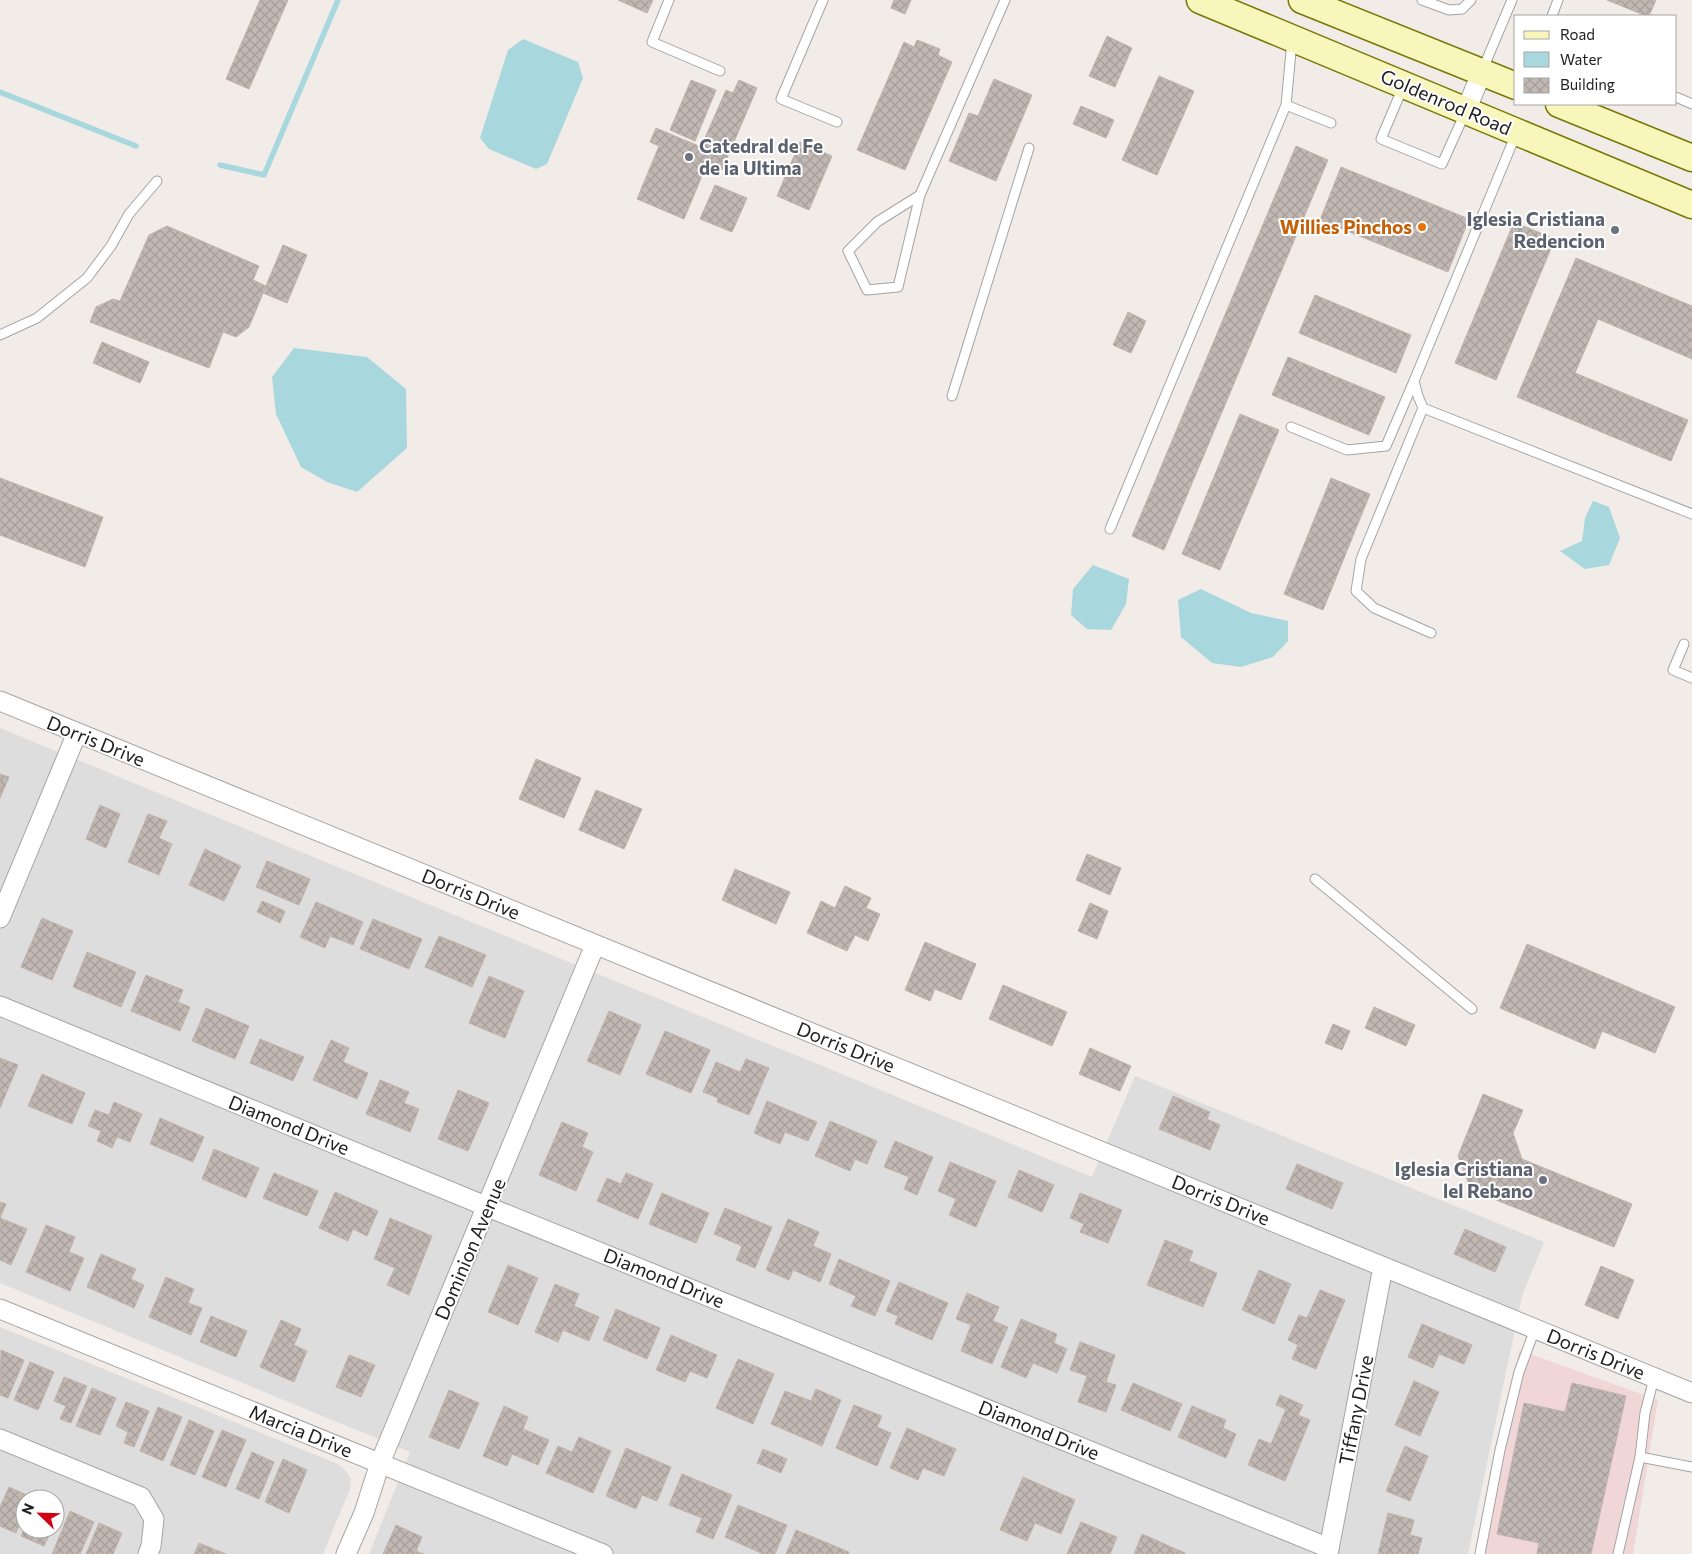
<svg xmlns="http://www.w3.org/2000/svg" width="1692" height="1554" font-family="Commissioner,sans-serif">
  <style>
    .residential { fill: #dedddd; fill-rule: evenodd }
    .commercial { fill: #f1d6d8 }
    .water { fill: #a8d7de }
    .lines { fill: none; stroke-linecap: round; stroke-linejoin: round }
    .stream { stroke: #a8d7de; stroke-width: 5.5 }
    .building { fill: url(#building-cross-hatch); stroke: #c2b2a9 }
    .lane-casing { stroke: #a4a4a4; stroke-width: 11 }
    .street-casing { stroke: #a4a4a4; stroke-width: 21 }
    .secondary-casing { stroke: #777806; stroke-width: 29 }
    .lane { stroke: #fff; stroke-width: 9 }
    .street { stroke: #fff; stroke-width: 19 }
    .secondary { stroke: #f9f6bc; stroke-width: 26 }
    .worship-dot { fill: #6b7280; stroke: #fff; stroke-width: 2 }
    .food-dot { fill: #e8710a; stroke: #fff; stroke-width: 2 }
    .labels { text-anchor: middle; stroke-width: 4; stroke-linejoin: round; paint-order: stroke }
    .street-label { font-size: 19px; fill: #202020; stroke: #fff }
    .worship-label { font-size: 19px; font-weight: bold; fill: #5b616d; stroke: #fff; text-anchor: end }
    .food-label { font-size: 19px; font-weight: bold; fill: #c56008; stroke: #fff; text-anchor: end }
  </style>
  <defs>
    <pattern id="building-cross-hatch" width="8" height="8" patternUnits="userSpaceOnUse" patternTransform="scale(1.25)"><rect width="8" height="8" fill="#c1b8b3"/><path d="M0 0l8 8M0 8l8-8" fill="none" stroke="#a69e9a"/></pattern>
  </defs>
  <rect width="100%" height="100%" fill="#f1ece7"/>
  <!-- residential -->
  <g class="residential">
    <path d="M0 728 1092 1177 1135 1076 1544 1242 1522 1296 1468 1554H369L410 1452 0 1283Z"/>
    <path d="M0 1327 338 1464 345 1470 351 1479 350 1489 323 1554H0ZM25 1499H55V1529H25Z"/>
  </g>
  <!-- commercial -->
  <path class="commercial" d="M1519 1350 1658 1400 1633 1554H1485Z"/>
  <!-- water -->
  <g class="water">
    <path d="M523 39 578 62 583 78 547 164 536 169 489 149 480 138 508 50Z"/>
    <path d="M294 348 367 357 406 389 407 448 357 492 327 482 301 467 276 414 272 377Z"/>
    <path d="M1593 501 1609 507 1620 538 1609 565 1585 569 1560 551 1582 541 1585 518Z"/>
    <path d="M1093 565 1129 579 1126 604 1111 630 1087 629 1071 615 1073 589Z"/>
    <path d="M1201 589 1251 613 1288 621V641L1273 657 1241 667 1212 663 1181 637 1178 600Z"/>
  </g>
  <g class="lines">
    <!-- stream -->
    <g class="stream">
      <path d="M0 92 136 146"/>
      <path d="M220 165 264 175 338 0"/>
    </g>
  </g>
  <!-- building -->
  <g class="building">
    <path d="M260 0H288L249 89 226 79Z"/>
    <path d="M618 0H653L647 13Z"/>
    <path d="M894 0H911L905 14 891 8Z"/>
    <path d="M1607 0H1656L1649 16H1646Z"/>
    <path d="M1107 36 1132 48 1115 87 1089 76Z"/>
    <path d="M917 40 940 49 938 55 952 62 905 170 857 150 904 42 914 47Z"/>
    <path d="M1159 76 1194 91 1157 175 1122 160Z"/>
    <path d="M994 79 1032 95 996 181 949 161 969 113 978 116Z"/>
    <path d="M691 80 716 90 695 141 670 130Z"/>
    <path d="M739 80 757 88 722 170 707 164 684 219 637 199 659 146 650 142 656 128 701 147 726 90 733 93Z"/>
    <path d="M1081 106 1114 120 1106 138 1073 124Z"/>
    <path d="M800 142 832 156 809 210 777 196Z"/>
    <path d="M1296 146 1328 160 1164 550 1132 536Z"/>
    <path d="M1341 167 1469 219 1448 272 1320 220Z"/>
    <path d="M715 185 747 198 732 232 700 219Z"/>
    <path d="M1514 222 1555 239 1496 380 1455 363Z"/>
    <path d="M167 226 259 266 253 280 266 286 249 327 236 337 223 332 209 368 90 322 96 307 113 299 120 301 149 235Z"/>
    <path d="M283 245 307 255 287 303 263 293Z"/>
    <path d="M1576 258 1692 306V359L1598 319 1575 373 1688 420 1671 461 1517 397Z"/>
    <path d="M1315 295 1411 335 1396 373 1299 333Z"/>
    <path d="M1128 312 1146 321 1131 353 1113 345Z"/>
    <path d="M102 342 149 362 140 383 93 363Z"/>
    <path d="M1288 357 1385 397 1369 435 1272 395Z"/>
    <path d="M1240 414 1279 430 1220 570 1182 554Z"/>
    <path d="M0 478 103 517 85 567 0 535Z"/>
    <path d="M1331 478 1370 494 1323 610 1284 594Z"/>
    <path d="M536 759 581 778 564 818 519 799Z"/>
    <path d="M0 774 9 777 0 798Z"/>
    <path d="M596 790 642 809 624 849 579 830Z"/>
    <path d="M100 805 120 814 106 848 86 839Z"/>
    <path d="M148 814 167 821 159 838 172 844 159 875 128 862Z"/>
    <path d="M205 849 241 866 224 901 189 885Z"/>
    <path d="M1087 854 1121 868 1110 895 1076 880Z"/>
    <path d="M267 861 310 879 299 905 256 887Z"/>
    <path d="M735 869 790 892 776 924 722 900Z"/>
    <path d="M845 886 871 898 866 908 880 914 868 941 855 935 847 951 807 933 821 901 835 908Z"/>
    <path d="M262 901 285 911 280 923 257 912Z"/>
    <path d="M316 902 363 922 353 945 330 936 325 948 300 937Z"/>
    <path d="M1090 903 1108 911 1097 939 1078 931Z"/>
    <path d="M42 918 73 931 52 980 21 967Z"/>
    <path d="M373 919 422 939 409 969 360 949Z"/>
    <path d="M439 936 486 955 472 987 425 967Z"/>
    <path d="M925 942 976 964 961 1000 935 989 930 1001 905 990Z"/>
    <path d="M1527 944 1675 1007 1655 1053 1602 1031 1595 1049 1500 1008Z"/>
    <path d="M87 952 136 972 121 1007 73 987Z"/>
    <path d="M146 975 183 990 178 1002 190 1007 180 1031 131 1011Z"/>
    <path d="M489 976 524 991 505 1038 469 1023Z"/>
    <path d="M1003 985 1067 1012 1052 1046 989 1019Z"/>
    <path d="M1374 1007 1415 1025 1406 1046 1365 1028Z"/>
    <path d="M206 1008 249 1026 235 1059 192 1041Z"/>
    <path d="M609 1011 641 1025 620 1075 587 1061Z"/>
    <path d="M1333 1024 1350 1031 1342 1050 1325 1043Z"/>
    <path d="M665 1031 710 1050 691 1093 646 1074Z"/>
    <path d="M260 1039 304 1057 293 1081 250 1063Z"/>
    <path d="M331 1040 349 1048 343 1062 368 1073 357 1099 313 1080Z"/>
    <path d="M1090 1048 1131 1066 1120 1091 1079 1074Z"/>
    <path d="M0 1058 18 1065 0 1108Z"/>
    <path d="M746 1059 769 1068 749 1115 717 1102 718 1098 703 1092 716 1062 740 1072Z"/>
    <path d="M42 1074 85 1093 72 1124 28 1106Z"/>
    <path d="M380 1080 409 1092 404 1103 419 1109 410 1132 366 1114Z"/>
    <path d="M458 1090 489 1103 468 1151 438 1139Z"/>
    <path d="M1483 1094 1523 1110 1513 1133 1522 1159 1632 1204 1614 1247 1471 1190 1458 1156Z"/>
    <path d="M1173 1096 1210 1112 1207 1119 1220 1125 1210 1150 1159 1129Z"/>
    <path d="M767 1101 817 1122 808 1141 785 1132 780 1144 754 1133Z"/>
    <path d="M114 1102 142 1114 130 1142 117 1137 112 1148 97 1141 101 1131 88 1126 95 1110 109 1115Z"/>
    <path d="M160 1118 204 1137 193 1162 150 1144Z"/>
    <path d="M830 1121 877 1141 867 1164 855 1159 850 1171 815 1156Z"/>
    <path d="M562 1122 588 1133 582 1147 593 1152 576 1191 539 1175Z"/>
    <path d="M895 1141 933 1157 917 1195 904 1189 909 1177 884 1167Z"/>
    <path d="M214 1149 259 1168 246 1198 202 1179Z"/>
    <path d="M950 1162 996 1181 976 1227 949 1215 956 1199 938 1191Z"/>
    <path d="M1297 1164 1343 1183 1332 1209 1286 1189Z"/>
    <path d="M1019 1170 1054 1185 1042 1212 1008 1197Z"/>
    <path d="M274 1173 318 1191 307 1216 263 1198Z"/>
    <path d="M626 1173 653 1184 638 1219 597 1201 607 1178 621 1184Z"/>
    <path d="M335 1192 378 1211 367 1236 353 1229 348 1241 319 1228Z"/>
    <path d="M662 1193 709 1213 696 1243 649 1224Z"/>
    <path d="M1080 1193 1122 1210 1108 1243 1080 1232 1084 1224 1070 1218Z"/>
    <path d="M0 1202 6 1204 0 1218Z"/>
    <path d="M725 1208 772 1227 755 1268 736 1260 742 1246 714 1234Z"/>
    <path d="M0 1218 27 1229 11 1265 0 1260Z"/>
    <path d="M390 1218 432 1236 409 1295 387 1285 395 1268 374 1259Z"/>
    <path d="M788 1219 819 1232 813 1246 831 1254 820 1282 793 1270 789 1280 766 1270Z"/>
    <path d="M46 1225 75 1237 69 1252 84 1258 70 1291 26 1272Z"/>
    <path d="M1465 1229 1506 1247 1495 1272 1454 1254Z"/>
    <path d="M1165 1240 1193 1251 1189 1261 1217 1273 1203 1307 1147 1285Z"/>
    <path d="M101 1254 136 1269 131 1279 144 1285 134 1308 87 1287Z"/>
    <path d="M839 1259 890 1281 875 1316 851 1306 856 1296 829 1284Z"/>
    <path d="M508 1265 538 1278 518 1325 488 1312Z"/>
    <path d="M1601 1266 1634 1280 1618 1319 1585 1305Z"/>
    <path d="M1259 1270 1291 1284 1274 1324 1242 1310Z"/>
    <path d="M166 1277 194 1289 188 1303 202 1308 191 1335 149 1317Z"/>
    <path d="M899 1282 948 1303 932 1340 895 1324 898 1316 886 1311Z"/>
    <path d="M555 1284 579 1294 574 1306 599 1317 589 1341 563 1330 558 1342 535 1332Z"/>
    <path d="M1320 1290 1345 1300 1316 1369 1292 1359 1298 1345 1288 1340 1299 1315 1307 1318Z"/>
    <path d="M967 1293 999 1307 993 1321 1008 1327 992 1364 961 1351 971 1325 956 1319Z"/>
    <path d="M616 1309 660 1328 647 1359 603 1340Z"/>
    <path d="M211 1316 247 1331 236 1357 200 1342Z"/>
    <path d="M1021 1319 1057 1334 1054 1343 1067 1349 1057 1373 1033 1363 1026 1378 1001 1367Z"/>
    <path d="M281 1320 301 1329 294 1345 307 1351 294 1382 260 1367Z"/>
    <path d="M1422 1324 1472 1345 1464 1364 1439 1354 1433 1368 1408 1357Z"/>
    <path d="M671 1335 717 1355 707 1378 690 1371 685 1382 656 1370Z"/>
    <path d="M1080 1342 1115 1355 1106 1382 1116 1385 1106 1412 1078 1402 1087 1376 1070 1370Z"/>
    <path d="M1 1350 24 1360 8 1398 0 1395Z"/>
    <path d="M349 1355 375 1365 361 1397 336 1387Z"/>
    <path d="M738 1359 774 1374 753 1424 716 1408Z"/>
    <path d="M30 1362 54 1372 38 1410 14 1400Z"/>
    <path d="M64 1377 87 1386 71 1423 60 1419 66 1406 54 1401Z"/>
    <path d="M1414 1381 1439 1392 1420 1436 1395 1425Z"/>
    <path d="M1133 1383 1182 1404 1170 1431 1121 1410Z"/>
    <path d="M1572 1383 1626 1396 1591 1554H1539L1537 1553 1539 1543 1497 1534 1524 1403 1565 1412Z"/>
    <path d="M92 1388 116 1398 100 1435 76 1426Z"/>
    <path d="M816 1389 841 1400 822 1446 771 1424 785 1391 811 1401Z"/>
    <path d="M449 1390 479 1403 459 1449 429 1437Z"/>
    <path d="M1280 1395 1303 1405 1298 1415 1310 1420 1285 1481 1248 1465 1259 1439 1271 1444 1286 1409 1276 1405Z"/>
    <path d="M126 1402 149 1411 134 1447 124 1443 128 1432 116 1426Z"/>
    <path d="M854 1405 882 1416 877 1427 891 1433 877 1466 836 1448Z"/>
    <path d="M504 1406 528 1417 523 1429 549 1440 538 1465 512 1454 507 1466 483 1456Z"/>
    <path d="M1192 1406 1226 1420 1223 1428 1236 1434 1226 1458 1178 1437Z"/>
    <path d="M158 1407 182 1417 163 1461 140 1451Z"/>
    <path d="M189 1420 214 1431 195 1475 170 1465Z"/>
    <path d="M907 1428 956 1449 944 1476 923 1468 918 1480 890 1468Z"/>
    <path d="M222 1430 246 1440 226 1487 202 1477Z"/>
    <path d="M579 1437 611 1451 593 1493 546 1473 558 1446 572 1452Z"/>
    <path d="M1405 1446 1428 1456 1410 1501 1386 1491Z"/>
    <path d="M626 1448 671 1467 657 1501 642 1495 636 1509 606 1496Z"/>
    <path d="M763 1449 787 1459 781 1473 757 1463Z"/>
    <path d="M252 1452 274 1462 259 1499 236 1489Z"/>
    <path d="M283 1459 307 1470 289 1513 265 1502Z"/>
    <path d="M682 1474 732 1495 713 1539 696 1532 702 1518 669 1505Z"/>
    <path d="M1023 1477 1075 1500 1061 1534 1035 1523 1027 1541 1000 1530Z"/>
    <path d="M9 1487 31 1497 30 1499H25V1511L16 1533 0 1526V1507Z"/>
    <path d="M738 1505 787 1525 775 1554H763L725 1537Z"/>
    <path d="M70 1511 94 1522 80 1554H52Z"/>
    <path d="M1388 1513 1414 1520 1410 1535 1422 1538 1418 1554H1378Z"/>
    <path d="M1081 1522 1117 1537 1110 1554H1067Z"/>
    <path d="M99 1523 122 1533 113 1554H86Z"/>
    <path d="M396 1525 422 1537 416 1551 424 1554H383Z"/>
    <path d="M25 1528V1529H52L44 1546 21 1536Z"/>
    <path d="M796 1530 849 1552 848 1554H786Z"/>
    <path d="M1142 1534 1185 1553V1554H1134Z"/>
    <path d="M199 1543 226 1554H194Z"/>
  </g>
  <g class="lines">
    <!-- lane casing -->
    <g class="lane-casing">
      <g id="lane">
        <path d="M669 0 652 42 720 71"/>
        <path d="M823 0 781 99 837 122"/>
        <path d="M1422 0 1449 10 1462 9 1471 0"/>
        <path d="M1552 16 1558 0"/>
        <path d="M1482 71 1512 0"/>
        <path d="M1403 87 1381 139 1442 164 1465 113"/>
        <path d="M1676 97 1692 104"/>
        <path d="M1286 105 1331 123"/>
        <path d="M1516 134 1414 381 1418 396 1423 408 1692 514"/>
        <path d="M920 195 877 222 848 251 867 290 898 287 920 195 1005 0"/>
        <path d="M0 335 37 318 87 278 111 246 129 214 157 181"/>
        <path d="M952 396 1029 148"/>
        <path d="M1423 408 1361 559 1356 591 1374 608 1431 633"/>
        <path d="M1291 427 1347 450 1386 446 1414 381"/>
        <path d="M1110 529 1286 105 1292 41"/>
        <path d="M1684 644 1673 670 1692 678"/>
        <path d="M1315 879 1472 1009"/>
        <path d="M1640 1457 1692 1467"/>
        <path d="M1480 1554 1500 1450 1519 1372 1535 1329"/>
        <path d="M1618 1554 1640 1457 1645 1413 1654 1378"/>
      </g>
    </g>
    <!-- street casing -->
    <g class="street-casing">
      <g id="street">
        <path d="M1466 110 1482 72"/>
        <path d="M0 701 1692 1393"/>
        <path d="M0 918 77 733"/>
        <path d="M0 1006 488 1207 1329 1548"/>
        <path d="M0 1309 603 1554"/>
        <path d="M0 1439 141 1497 154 1519 151 1546 148 1554"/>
        <path d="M346 1554 364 1513 380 1463 595 945"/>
        <path d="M1328 1554 1383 1267"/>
      </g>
    </g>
    <!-- secondary casing -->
    <g class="secondary-casing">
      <g id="secondary">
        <path d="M1200 0 1692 205"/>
        <path d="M1302 0 1516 86"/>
        <path d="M1559 104 1692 158"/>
      </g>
    </g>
    <!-- lane -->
    <use href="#lane" class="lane"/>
    <!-- street -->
    <use href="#street" class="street"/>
    <!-- secondary -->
    <use href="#secondary" class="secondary"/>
  </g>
  <!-- markers -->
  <g class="worship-dot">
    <circle cx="689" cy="157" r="5"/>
    <circle cx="1615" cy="230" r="5"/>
    <circle cx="1543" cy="1180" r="5"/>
  </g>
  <circle class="food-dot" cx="1422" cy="227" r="5"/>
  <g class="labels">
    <!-- street labels -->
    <g class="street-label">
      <text transform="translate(1446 102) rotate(23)" y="7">Goldenrod Road</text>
      <text transform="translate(96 741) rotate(22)" y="7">Dorris Drive</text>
      <text transform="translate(471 894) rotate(22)" y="7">Dorris Drive</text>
      <text transform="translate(846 1047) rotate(22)" y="7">Dorris Drive</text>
      <text transform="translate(289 1125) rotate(22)" y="7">Diamond Drive</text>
      <text transform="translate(1221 1200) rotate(22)" y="7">Dorris Drive</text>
      <text transform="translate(470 1249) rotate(-67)" y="7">Dominion Avenue</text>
      <text transform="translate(664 1278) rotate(22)" y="7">Diamond Drive</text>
      <text transform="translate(1596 1354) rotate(22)" y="7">Dorris Drive</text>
      <text transform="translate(1356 1410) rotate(-79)" y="7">Tiffany Drive</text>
      <text transform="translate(1039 1430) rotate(22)" y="7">Diamond Drive</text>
      <text transform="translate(301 1431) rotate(22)" y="7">Marcia Drive</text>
    </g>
    <!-- worship labels -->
    <g class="worship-label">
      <text x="699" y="153" text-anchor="start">Catedral de Fe<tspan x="699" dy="22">de ia Ultima</tspan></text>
      <text x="1605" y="226">Iglesia Cristiana<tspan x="1605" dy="22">Redencion</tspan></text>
      <text x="1533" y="1176">Iglesia Cristiana<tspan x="1533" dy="22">lel Rebano</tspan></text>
    </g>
    <!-- food labels -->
    <g class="food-label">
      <text x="1412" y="234">Willies Pinchos</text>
    </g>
  </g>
  <!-- legend -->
  <rect x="1514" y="15" width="162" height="90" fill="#ffffff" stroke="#a6a6a6"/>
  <rect x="1524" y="31" width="25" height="8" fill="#f9f6bc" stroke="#a6a6a6"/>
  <text x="1560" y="40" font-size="15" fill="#202020">Road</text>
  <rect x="1524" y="52" width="25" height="15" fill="#a8d7de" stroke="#a6a6a6"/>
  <text x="1560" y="65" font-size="15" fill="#202020">Water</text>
  <rect x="1524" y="78" width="25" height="15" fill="url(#building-cross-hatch)" stroke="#a6a6a6"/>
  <text x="1560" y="90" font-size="15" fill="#202020">Building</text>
  <!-- north arrow -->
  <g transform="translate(40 1514) rotate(293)"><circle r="24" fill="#ffffff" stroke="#a6a6a6"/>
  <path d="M0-4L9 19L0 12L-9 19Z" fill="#cf0216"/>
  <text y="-8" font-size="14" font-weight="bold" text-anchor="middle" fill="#202020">N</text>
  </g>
</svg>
